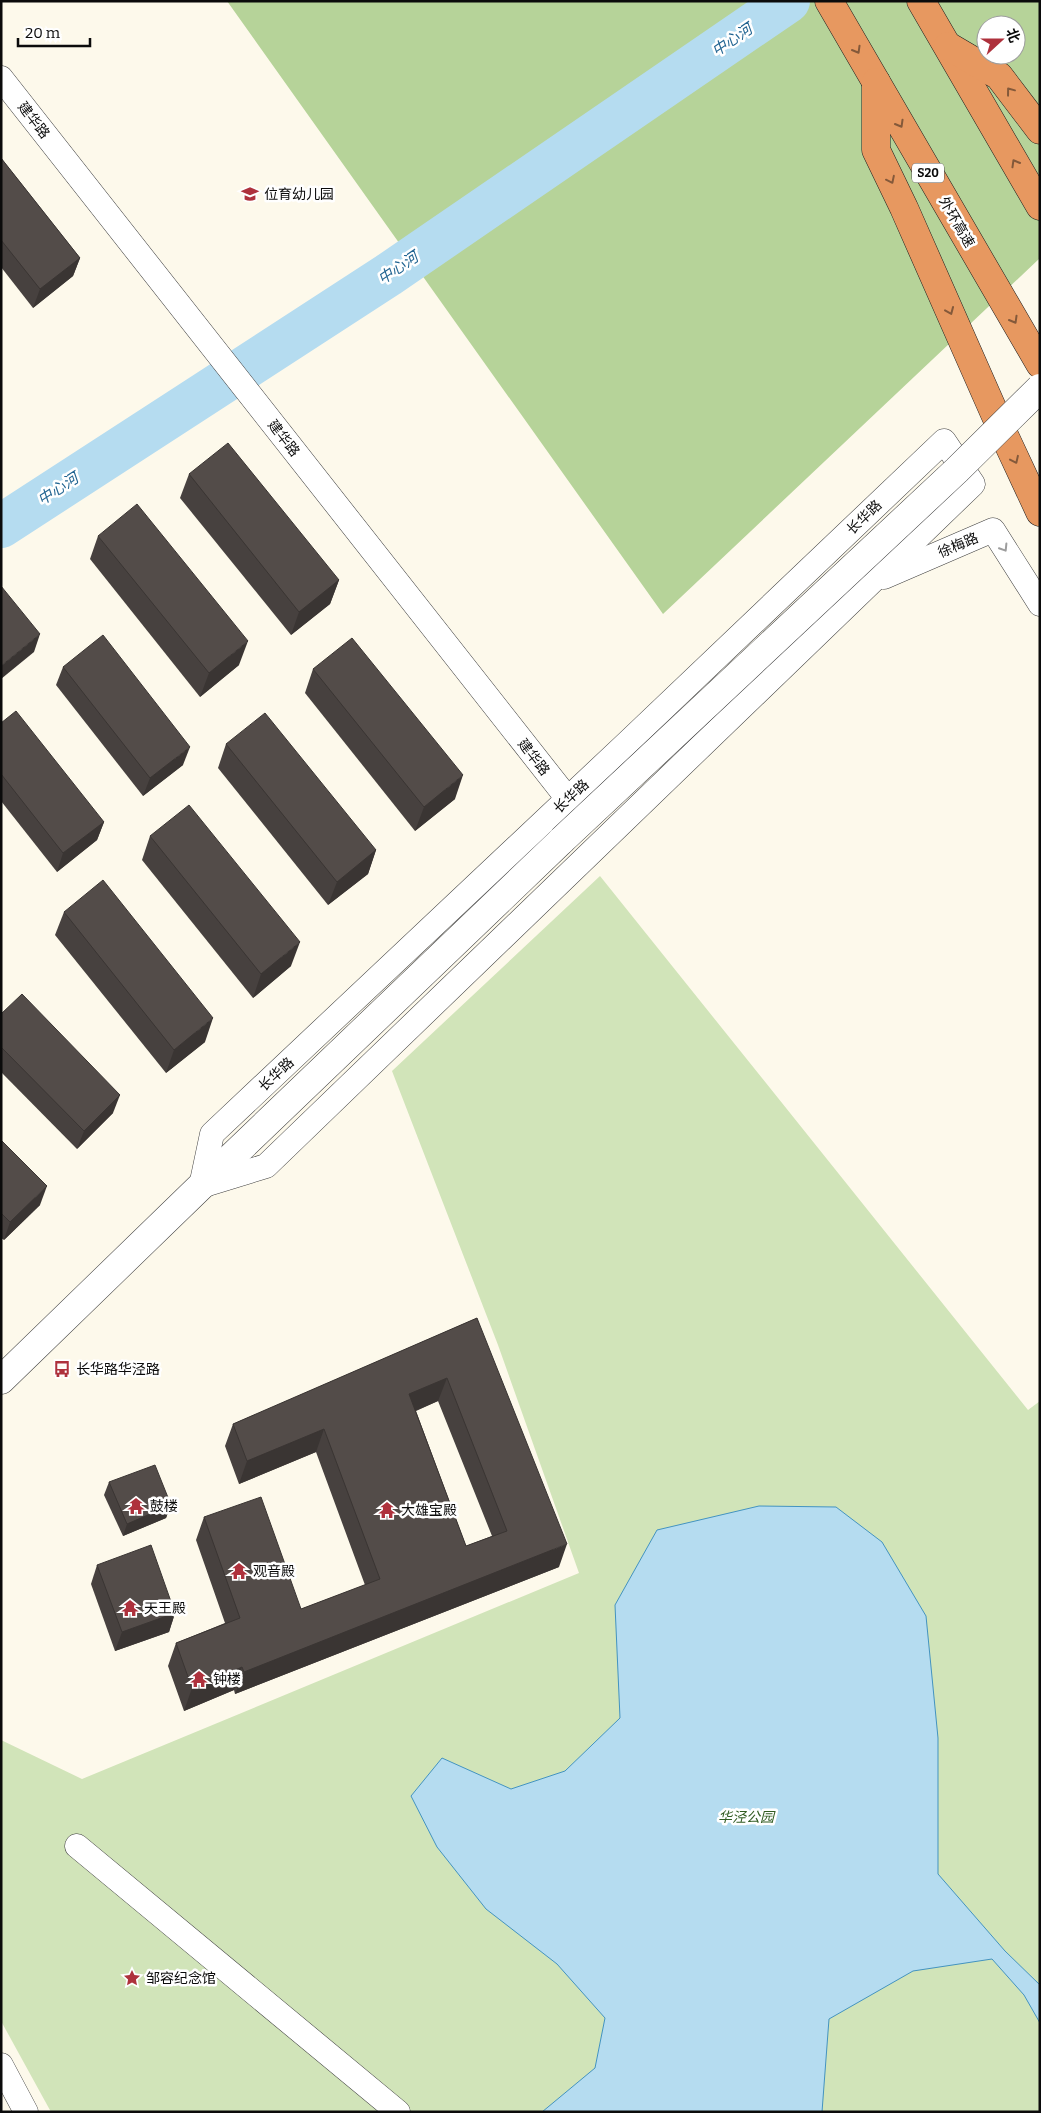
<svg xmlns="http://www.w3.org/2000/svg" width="1041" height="2113" font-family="Bitter,'Noto Sans SC',serif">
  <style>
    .green { fill: #d1e4b9 }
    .forest { fill: #b6d399; fill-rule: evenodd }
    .water { fill: #b5dcf0; stroke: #4393c0 }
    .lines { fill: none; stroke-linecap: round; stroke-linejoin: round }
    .river { stroke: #b5dcf0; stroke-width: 44 }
    .minor-casing { stroke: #3e3e3e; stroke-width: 25 }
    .tertiary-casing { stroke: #3e3e3e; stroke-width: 29 }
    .motorway-casing { stroke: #1c1c1c; stroke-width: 29 }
    .minor { stroke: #fff; stroke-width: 24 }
    .tertiary { stroke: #fff; stroke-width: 28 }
    .motorway { stroke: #e79860; stroke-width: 28 }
    .tertiary-bridge-casing { stroke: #3e3e3e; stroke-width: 29; stroke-linecap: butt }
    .tertiary-bridge { stroke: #fff; stroke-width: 28 }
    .wall { fill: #47413f; fill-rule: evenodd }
    .shaded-wall { fill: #3a3533 }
    .building { fill: #534c49; stroke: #3a3533; fill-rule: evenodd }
    .oneway { stroke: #84593a }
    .oneway2 { stroke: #9d9d9d }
    .labels { text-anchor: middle; stroke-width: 5; stroke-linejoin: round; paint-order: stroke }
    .shield { fill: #fff; stroke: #545454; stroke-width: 1 }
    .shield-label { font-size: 12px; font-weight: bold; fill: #0b0b0b }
    .street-label { font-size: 14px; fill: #0b0b0b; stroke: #fff }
    .poi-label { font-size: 14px; fill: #0b0b0b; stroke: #fff; text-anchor: start }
    .park-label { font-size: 14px; font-style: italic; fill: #315c22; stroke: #fff }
    .water-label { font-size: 15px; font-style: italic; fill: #216491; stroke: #fff }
  </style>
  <rect width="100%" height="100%" fill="#fdf9eb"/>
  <!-- green -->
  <path class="green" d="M600 876 1028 1410 1040 1401V2112H51L1 2021V1740L82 1779 579 1573 498 1345 392 1071Z"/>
  <!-- forest -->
  <path class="forest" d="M227 1H1040V258L663 614ZM986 25H1016V55H986Z"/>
  <!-- water -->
  <path class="water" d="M759 1506 836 1507 882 1542 926 1616 938 1738V1874L1005 1951 1040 1985V2023L1024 1995 992 1959 913 1971 829 2019 822 2112H542L595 2068 605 2018 557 1964 486 1909 437 1847 411 1796 442 1758 511 1789 565 1771 620 1718 615 1605 657 1530Z"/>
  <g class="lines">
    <!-- river -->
    <path class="river" d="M1 526 388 275 788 1"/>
    <!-- minor casing -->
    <g class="minor-casing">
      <g id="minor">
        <path d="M1 78 568 799"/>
        <path d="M944 441 973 484 266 1166 201 1186 212 1134 627 743Z"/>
        <path d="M884 577 993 530 1040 604"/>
        <path d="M77 1846 398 2112"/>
        <path d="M1 2065 26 2112"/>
      </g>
    </g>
    <!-- tertiary casing -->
    <g class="tertiary-casing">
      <path id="tertiary" d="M1 1380 201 1186 562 840"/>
    </g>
    <!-- motorway casing -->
    <g class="motorway-casing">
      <g id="motorway">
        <path d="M829 1 1040 364"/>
        <path d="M921 1 1040 206"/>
        <path d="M948 46 999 76 1040 130"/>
        <path d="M876 82V150L904 208 1005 437 1040 512"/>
      </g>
    </g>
    <!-- minor -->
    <use href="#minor" class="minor"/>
    <!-- tertiary -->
    <use href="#tertiary" class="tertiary"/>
    <!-- motorway -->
    <use href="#motorway" class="motorway"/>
    <!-- tertiary-bridge casing -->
    <g class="tertiary-bridge-casing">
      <path id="tertiary-bridge" d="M562 840 957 470 1040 388"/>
    </g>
    <!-- tertiary-bridge -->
    <use href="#tertiary-bridge" class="tertiary-bridge"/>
  </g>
  <!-- wall -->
  <g class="wall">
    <path d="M1 158 80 258 73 276 33 308 1 267Z"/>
    <path d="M189 474 339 580 330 604 291 635 180 498Z"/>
    <path d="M98 536 239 665 200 697 90 559Z"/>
    <path d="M63 667 183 765 143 796 56 685Z"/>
    <path d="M313 669 455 799 415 831 305 693Z"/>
    <path d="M1 723 104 822 97 840 57 872 1 801Z"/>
    <path d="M226 744 376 850 368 874 328 905 218 768Z"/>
    <path d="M150 836 291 966 253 998 142 860Z"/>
    <path d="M64 912 205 1042 166 1073 55 935Z"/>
    <path d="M1 1014 113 1113 77 1149 1 1072Z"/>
    <path d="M1 1140 40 1205 4 1240 1 1238Z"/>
    <path d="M477 1318 559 1567 235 1694 234 1690 184 1711 168 1666 176 1643 225 1623 196 1540 204 1517 301 1609 365 1585 316 1452 239 1484 225 1446 233 1424ZM438 1401 492 1536 466 1546 416 1411Z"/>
    <path d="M109 1482 171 1505 166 1518 123 1536 104 1495Z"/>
    <path d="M97 1565 175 1613 169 1632 115 1651 91 1584Z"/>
  </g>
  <!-- shaded-wall -->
  <g class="shaded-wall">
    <path d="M80 258 73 276 33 308 40 289Z"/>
    <path d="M339 580 330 604 291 635 299 612Z"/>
    <path d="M40 634 34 652 1 679V666Z"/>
    <path d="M248 641 239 665 200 697 209 673Z"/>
    <path d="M190 747 183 765 143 796 150 778Z"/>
    <path d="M463 775 455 799 415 831 424 807Z"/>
    <path d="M104 822 97 840 57 872 63 853Z"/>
    <path d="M376 850 368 874 328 905 337 882Z"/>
    <path d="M300 942 291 966 253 998 261 974Z"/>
    <path d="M213 1018 205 1042 166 1073 174 1050Z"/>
    <path d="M120 1095 113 1113 77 1149 84 1131Z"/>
    <path d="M47 1186 40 1205 4 1240 10 1222Z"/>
    <path d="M447 1378 438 1401 401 1417 409 1394Z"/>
    <path d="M324 1429 316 1452 239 1484 247 1461Z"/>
    <path d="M171 1505 166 1518 123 1536 127 1524Z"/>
    <path d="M567 1544 559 1567 235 1694 244 1672Z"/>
    <path d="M175 1613 169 1632 115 1651 122 1632Z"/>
    <path d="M242 1667 234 1690 184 1711 192 1688Z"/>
  </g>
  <!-- building -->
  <g class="building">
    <path d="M1 158 80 258 40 289 1 240Z"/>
    <path d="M228 443 339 580 299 612 189 474Z"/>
    <path d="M137 504 248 641 209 673 98 536Z"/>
    <path d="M1 586 40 634 1 666Z"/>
    <path d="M103 635 190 747 150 778 63 667Z"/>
    <path d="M352 638 463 775 424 807 313 669Z"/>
    <path d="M16 711 104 822 63 853 1 774V723Z"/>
    <path d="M265 713 376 850 337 882 226 744Z"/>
    <path d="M189 805 300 942 261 974 150 836Z"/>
    <path d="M103 880 213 1018 174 1050 64 912Z"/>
    <path d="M22 994 120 1095 84 1131 1 1047V1014Z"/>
    <path d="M1 1140 47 1186 10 1222 1 1213Z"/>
    <path d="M477 1318 567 1544 244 1672 242 1667 192 1688 176 1643 240 1618 204 1517 261 1497 301 1609 380 1579 324 1429 247 1461 233 1424ZM447 1378 507 1531 466 1546 409 1394Z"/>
    <path d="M155 1465 171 1505 127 1524 109 1482Z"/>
    <path d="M151 1545 175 1613 122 1632 97 1565Z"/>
  </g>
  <!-- one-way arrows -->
  <defs><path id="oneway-chevron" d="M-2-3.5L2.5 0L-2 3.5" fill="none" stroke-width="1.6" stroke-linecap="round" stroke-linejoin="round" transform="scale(1.25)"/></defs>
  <g class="oneway">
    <use href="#oneway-chevron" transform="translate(857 50) rotate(60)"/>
    <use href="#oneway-chevron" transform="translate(1010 91) rotate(-127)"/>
    <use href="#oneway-chevron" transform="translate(900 124) rotate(60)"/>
    <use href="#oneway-chevron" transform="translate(1015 163) rotate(-120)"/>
    <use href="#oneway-chevron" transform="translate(891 180) rotate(64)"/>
    <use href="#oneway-chevron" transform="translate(950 311) rotate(67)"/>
    <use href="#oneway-chevron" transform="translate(1014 320) rotate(60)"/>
    <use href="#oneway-chevron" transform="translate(1015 460) rotate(65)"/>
  </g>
  <use class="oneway2" href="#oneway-chevron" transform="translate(1004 548) rotate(58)"/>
  <!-- icons -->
  <defs>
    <g id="school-bare" transform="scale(1.35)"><path d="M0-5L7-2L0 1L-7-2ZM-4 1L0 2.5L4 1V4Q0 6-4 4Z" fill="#ae313c" stroke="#fff" stroke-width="2.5" paint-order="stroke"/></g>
    <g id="bus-bare" transform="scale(1.35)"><path d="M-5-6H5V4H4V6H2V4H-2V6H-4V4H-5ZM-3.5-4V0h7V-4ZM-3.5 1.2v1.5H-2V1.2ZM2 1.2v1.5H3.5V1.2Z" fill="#ae313c" stroke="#fff" stroke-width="2.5" paint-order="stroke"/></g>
    <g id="temple-bare" transform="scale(1.35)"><path d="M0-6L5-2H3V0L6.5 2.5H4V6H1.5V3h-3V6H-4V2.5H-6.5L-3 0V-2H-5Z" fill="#ae313c" stroke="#fff" stroke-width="2.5" paint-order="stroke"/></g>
    <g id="sight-bare" transform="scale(1.35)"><path d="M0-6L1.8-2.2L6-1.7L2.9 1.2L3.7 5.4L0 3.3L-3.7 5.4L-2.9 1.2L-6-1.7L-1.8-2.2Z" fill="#ae313c" stroke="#fff" stroke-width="2.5" paint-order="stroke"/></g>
  </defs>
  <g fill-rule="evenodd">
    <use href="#school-bare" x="250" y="194"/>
    <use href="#bus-bare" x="62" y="1369"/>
    <use href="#temple-bare" x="136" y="1506"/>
    <use href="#temple-bare" x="387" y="1510"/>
    <use href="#temple-bare" x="239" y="1571"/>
    <use href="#temple-bare" x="130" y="1608"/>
    <use href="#temple-bare" x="199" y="1679"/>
    <use href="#sight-bare" x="132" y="1978"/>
  </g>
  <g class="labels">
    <!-- shield labels -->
    <rect class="shield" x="912" y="163.5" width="32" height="19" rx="4"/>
    <g class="shield-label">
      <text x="928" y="177">S20</text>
    </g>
    <!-- street labels -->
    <g class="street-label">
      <text transform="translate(34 120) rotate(52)" y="5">建华路</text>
      <text transform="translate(957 222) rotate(60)" y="5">外环高速</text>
      <text transform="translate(284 438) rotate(52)" y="5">建华路</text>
      <text transform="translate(864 517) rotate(-44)" y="5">长华路</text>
      <text transform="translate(958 545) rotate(-23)" y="5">徐梅路</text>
      <text transform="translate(534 757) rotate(52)" y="5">建华路</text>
      <text transform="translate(571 796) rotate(-43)" y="5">长华路</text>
      <text transform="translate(276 1074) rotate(-43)" y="5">长华路</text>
    </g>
    <!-- poi labels -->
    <g class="poi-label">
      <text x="264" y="199">位育幼儿园</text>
      <text x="76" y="1374">长华路华泾路</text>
      <text x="150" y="1511">鼓楼</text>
      <text x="401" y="1515">大雄宝殿</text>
      <text x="253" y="1576">观音殿</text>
      <text x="144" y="1613">天王殿</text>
      <text x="213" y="1684">钟楼</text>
      <text x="146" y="1983">邹容纪念馆</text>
    </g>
    <!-- park labels -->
    <g class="park-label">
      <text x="746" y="1822">华泾公园</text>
    </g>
    <!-- water labels -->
    <g class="water-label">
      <text transform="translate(732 40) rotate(-34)" y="5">中心河</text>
      <text transform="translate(398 268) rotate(-34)" y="5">中心河</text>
      <text transform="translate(58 489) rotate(-33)" y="5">中心河</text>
    </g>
  </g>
  <!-- border -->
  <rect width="1041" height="2113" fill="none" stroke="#0b0b0b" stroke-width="5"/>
  <!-- north arrow -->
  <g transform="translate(1001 40) rotate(69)"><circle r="24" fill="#ffffff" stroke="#9d9d9d"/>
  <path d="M0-4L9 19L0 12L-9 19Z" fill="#ae313c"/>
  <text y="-8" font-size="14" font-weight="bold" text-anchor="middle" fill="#0b0b0b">北</text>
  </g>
  <!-- scale -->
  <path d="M18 38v8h72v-8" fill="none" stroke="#0b0b0b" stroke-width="2.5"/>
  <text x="25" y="38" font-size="15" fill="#0b0b0b" stroke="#ffffff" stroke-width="4" paint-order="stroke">20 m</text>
</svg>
